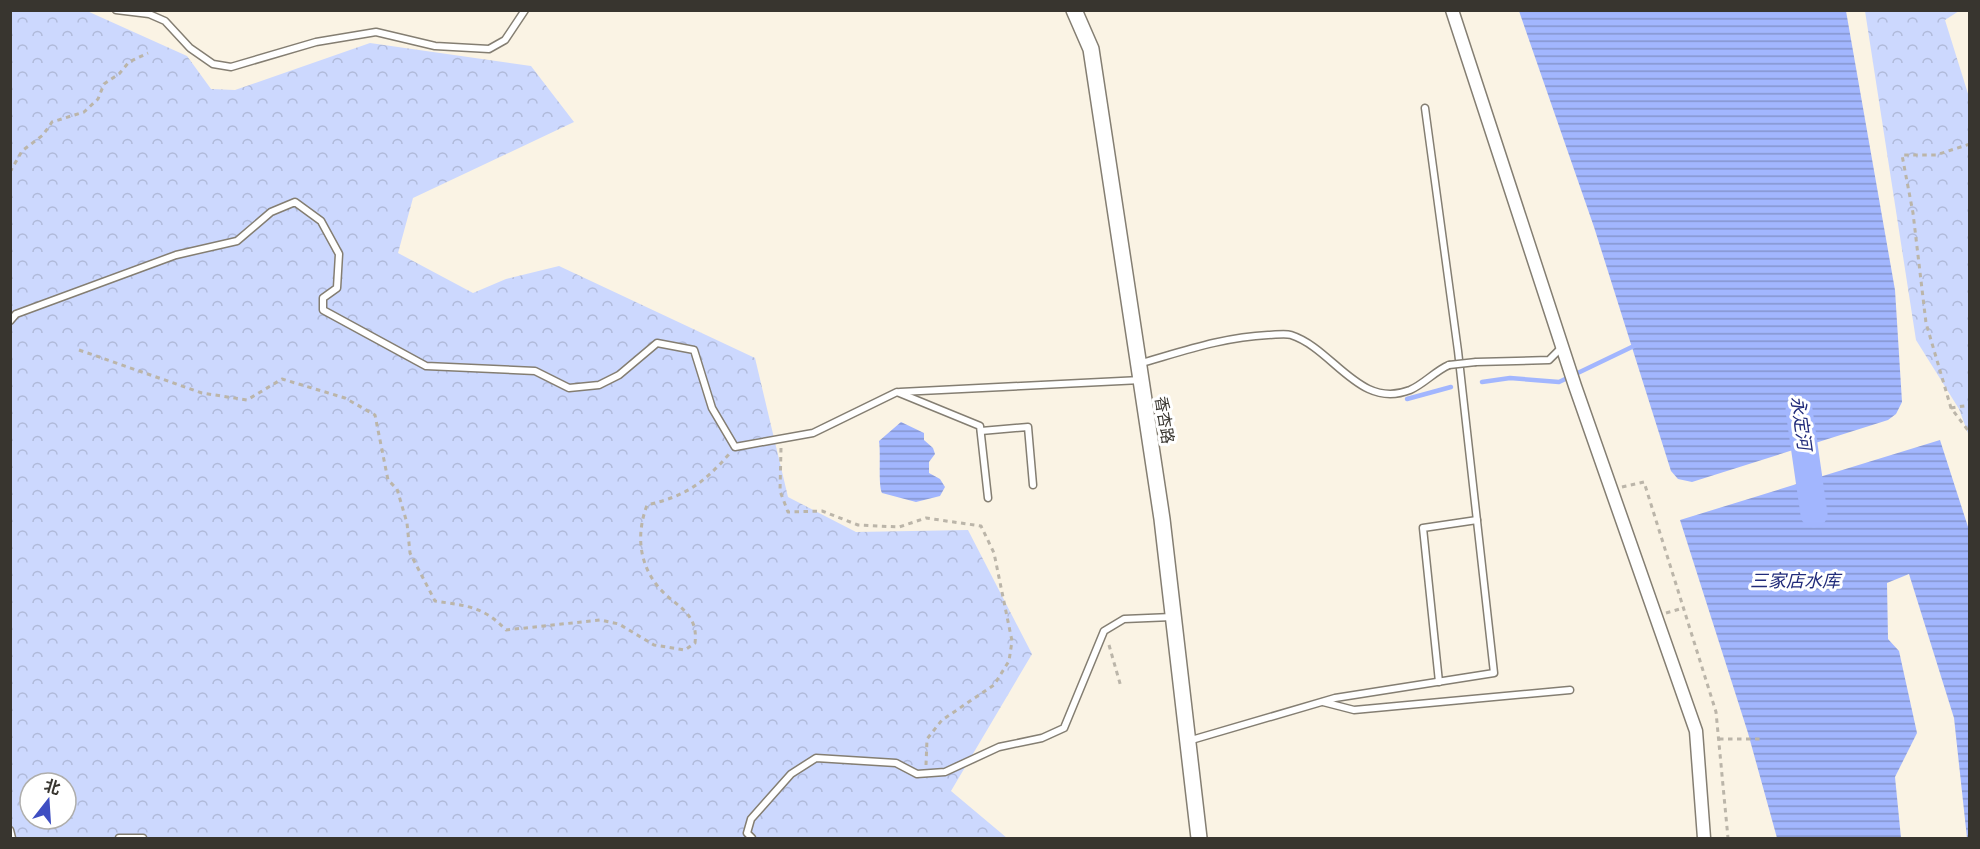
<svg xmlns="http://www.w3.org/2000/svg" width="1980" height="849" font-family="'DejaVu Sans','Noto Sans SC',sans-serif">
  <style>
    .forest { fill: url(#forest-crowns); fill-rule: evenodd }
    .water { fill: url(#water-rules) }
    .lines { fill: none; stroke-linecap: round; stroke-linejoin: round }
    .stream { stroke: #a2b6fe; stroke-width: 4.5 }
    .river { stroke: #a2b6fe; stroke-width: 27 }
    .service-casing { stroke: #847e72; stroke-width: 9 }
    .minor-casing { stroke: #847e72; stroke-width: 15 }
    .tertiary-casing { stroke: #847e72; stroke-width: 18 }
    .path { stroke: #bbb5a9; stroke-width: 3; stroke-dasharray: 4.5 4.5; stroke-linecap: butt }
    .service { stroke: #fff; stroke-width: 6 }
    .minor { stroke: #fff; stroke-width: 12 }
    .tertiary { stroke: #fff; stroke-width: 15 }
    .service-bridge-casing { stroke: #847e72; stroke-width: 9; stroke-linecap: butt }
    .service-bridge { stroke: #fff; stroke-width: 6 }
    .labels { text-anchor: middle; stroke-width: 6; stroke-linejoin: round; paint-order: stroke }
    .street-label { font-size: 16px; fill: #38352f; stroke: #fff }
    .water-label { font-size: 18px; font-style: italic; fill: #212b7a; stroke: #fff }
  </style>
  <defs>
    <pattern id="forest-crowns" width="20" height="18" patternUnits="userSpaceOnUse" patternTransform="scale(1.5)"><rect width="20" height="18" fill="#ccd8fe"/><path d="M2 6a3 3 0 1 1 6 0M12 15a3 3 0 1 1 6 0" fill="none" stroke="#b0bada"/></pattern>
    <pattern id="water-rules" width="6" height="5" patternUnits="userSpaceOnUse" patternTransform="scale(1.5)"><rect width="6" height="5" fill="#a2b6fe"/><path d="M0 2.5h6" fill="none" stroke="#8595ce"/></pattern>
  </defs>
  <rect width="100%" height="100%" fill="#faf3e4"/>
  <!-- forest -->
  <g class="forest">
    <path d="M10 11H87L187 56 211 89 235 90 370 43 531 66 574 122 413 198 398 253 473 293 506 279 559 266 755 358 788 497 856 532 968 530 1032 654 951 791 1007 838H11ZM30 783H66V819H30Z"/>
    <path d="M1865 11H1959L1945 20 1969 97V436L1959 409 1916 340Z"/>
  </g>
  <!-- water -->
  <g class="water">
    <path d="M1519 11H1846L1895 290 1902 402 1896 414 1888 420 1692 482 1678 479 1671 471 1594 227Z"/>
    <path d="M901 422 924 433V440L933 448 935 454 929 462V473L940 479 945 487 940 496 916 502 882 493C878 485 881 454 879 441Z"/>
    <path d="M1940 440 1969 530V838H1967L1954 718 1909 574 1887 583 1888 639 1899 651 1917 733 1895 777 1901 838H1777L1748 733 1680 520Z"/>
  </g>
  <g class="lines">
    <!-- stream -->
    <g class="stream">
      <path d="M1482 382 1510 378 1559 382 1636 345"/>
      <path d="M1407 399 1451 387"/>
    </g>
    <!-- river -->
    <path class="river" d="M1799 410 1814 514"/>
    <!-- service casing -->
    <g class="service-casing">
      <g id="service">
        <path d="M116 10 149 14 165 21 190 48 213 64 231 67 316 42 376 32 435 46 489 49 505 40 525 10"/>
        <path d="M10 321 16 314 176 255 237 241 271 212 295 202 321 221 339 254 337 288 323 298V310L426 366 535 371 569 388 599 385 619 375 657 343 694 350 712 408 735 447 813 433 897 392 980 426 988 498"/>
        <path d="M1476 362 1549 360 1562 347"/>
        <path d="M1138 364C1181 352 1223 337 1268 335 1275 335 1285 333 1291 335 1334 349 1359 410 1410 390 1424 384 1435 371 1449 365"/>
        <path d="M900 392 1141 380"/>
        <path d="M981 431 1028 427 1033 485"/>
        <path d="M1439 682 1423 528 1477 520"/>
        <path d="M1323 702 1354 710 1570 690"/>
        <path d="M1188 741 1335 698 1494 673 1458 351 1425 108"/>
        <path d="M10 830 12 838"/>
        <path d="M119 838H143"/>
        <path d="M752 838 747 833 751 819 791 774 816 758 896 763 917 774 945 772 999 747 1042 738 1064 728 1104 631 1124 619 1172 617"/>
      </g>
    </g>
    <!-- minor casing -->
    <g class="minor-casing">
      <path id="minor" d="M1452 10 1575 386 1696 731 1704 838"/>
    </g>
    <!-- tertiary casing -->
    <g class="tertiary-casing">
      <path id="tertiary" d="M1074 10 1091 49 1162 519 1199 838"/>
    </g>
    <!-- path -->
    <g class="path">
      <path d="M1970 144 1936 155H1902L1913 213 1926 323 1951 408 1970 433"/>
      <path d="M10 172 22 151 43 135 52 122 84 112 98 99 104 84 119 74 129 62 148 53"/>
      <path d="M79 350 202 393 247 400 282 379 345 398 375 415 388 480 397 489 407 523 410 553 435 601C467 606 483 606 506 630L600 620 619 624 654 645 685 650 695 643C699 610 672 606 656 584 638 560 637 532 647 505 686 496 704 483 730 453"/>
      <path d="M1951 408 1970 405"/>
      <path d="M781 448 780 491 788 512 822 511 858 525 899 527 926 518 981 526 994 553 1012 641 1009 661 994 685 942 720 927 739 926 765"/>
      <path d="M1622 487 1644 482 1716 712 1728 838"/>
      <path d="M1666 613 1683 608"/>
      <path d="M1109 645 1121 687"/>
      <path d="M1719 739H1760"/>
    </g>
    <!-- service -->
    <use href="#service" class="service"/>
    <!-- minor -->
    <use href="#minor" class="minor"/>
    <!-- tertiary -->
    <use href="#tertiary" class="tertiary"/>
    <!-- service-bridge casing -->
    <g class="service-bridge-casing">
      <path id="service-bridge" d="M1449 365 1476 362"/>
    </g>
    <!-- service-bridge -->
    <use href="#service-bridge" class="service-bridge"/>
  </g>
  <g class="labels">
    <!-- street labels -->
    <g class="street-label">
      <text transform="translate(1165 420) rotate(81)" y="6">香杏路</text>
    </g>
    <!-- water labels -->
    <g class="water-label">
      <text transform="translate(1801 423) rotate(82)" y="6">永定河</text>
      <text x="1795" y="587">三家店水库</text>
    </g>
  </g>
  <!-- border -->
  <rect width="1980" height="849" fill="none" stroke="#38352f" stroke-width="24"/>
  <!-- north arrow -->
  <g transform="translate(48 801) rotate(17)"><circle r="28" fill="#ffffff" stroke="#afaeac" stroke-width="1.5"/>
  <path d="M0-4.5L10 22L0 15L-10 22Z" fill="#3e4ec2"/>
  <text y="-9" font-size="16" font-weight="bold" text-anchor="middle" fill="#38352f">北</text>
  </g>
</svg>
